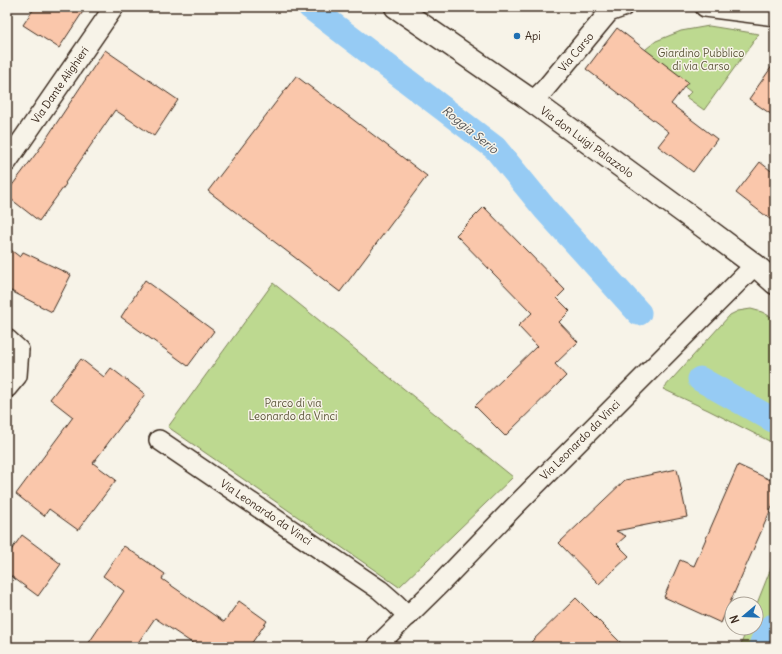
<svg xmlns="http://www.w3.org/2000/svg" width="782" height="654" font-family="Delius,sans-serif">
  <style>
    .green { fill: #bdd990; stroke: #7c8257 }
    .lines { fill: none; stroke-linecap: round; stroke-linejoin: round }
    .canal { stroke: #96cbf4; stroke-width: 25 }
    .river { stroke: #96cbf4; stroke-width: 43 }
    .building { fill: #fac7ab; stroke: #3b2a1e }
    .minor-casing { stroke: #3b2a1e; stroke-width: 22 }
    .tertiary-casing { stroke: #3b2a1e; stroke-width: 25 }
    .minor { stroke: #f7f3e8; stroke-width: 19 }
    .tertiary { stroke: #f7f3e8; stroke-width: 22 }
    .poi-dot { fill: #1f6fb2; stroke: #f7f3e8; stroke-width: 1.5 }
    .labels { text-anchor: middle; stroke-width: 3; stroke-linejoin: round; paint-order: stroke }
    .poi-label { font-size: 11px; fill: #3b2a1e; stroke: #f7f3e8; text-anchor: start }
    .street-label { font-size: 11px; fill: #3b2a1e; stroke: #f7f3e8 }
    .park-label { font-size: 11px; fill: #5c563a; stroke: #f7f3e8 }
    .water-label { font-size: 12px; font-style: italic; fill: #525254; stroke: #f7f3e8 }
  </style>
  <rect width="100%" height="100%" fill="#f7f3e8"/>
  <filter id="ink" filterUnits="userSpaceOnUse"><feTurbulence type="fractalNoise" baseFrequency=".025" numOctaves="2"/><feDisplacementMap in="SourceGraphic" scale="8" xChannelSelector="R" yChannelSelector="G"/><feConvolveMatrix kernelMatrix="1 2 1 2 8 2 1 2 1" color-interpolation-filters="sRGB"/></filter>
  <g filter="url(#ink)">
    <!-- green -->
    <g class="green">
      <path d="M709 26 759 34 704 110 686 97 691 92 641 53 656 41 681 31Z"/>
      <path d="M273 283 513 477 399 587 168 427Z"/>
      <path d="M751 309 762 312 775 319V444L708 410 663 389 730 315 738 311Z"/>
      <path d="M775 558V647H740L747 628H756V606Z"/>
    </g>
    <g class="lines">
      <!-- canal -->
      <g class="canal">
        <path d="M310 7 495 148 545 209 639 313"/>
        <path d="M700 379 775 421"/>
      </g>
      <!-- river -->
      <path class="river" d="M770 647 775 635"/>
    </g>
    <!-- building -->
    <g class="building">
      <path d="M35 7H86L59 48 23 25Z"/>
      <path d="M617 28 688 82 671 104 717 139 693 172 658 146 669 132 586 69Z"/>
      <path d="M105 50 178 100 154 136 115 110 65 183 66 184 39 221 7 196V192L38 151Z"/>
      <path d="M775 62V117L749 99Z"/>
      <path d="M296 76 427 176 340 292 208 191Z"/>
      <path d="M760 162 775 174V223L736 193Z"/>
      <path d="M484 207 565 290 557 298 570 311 559 322 578 342 555 364 566 376 505 436 475 406 537 346 518 326 532 313 456 235Z"/>
      <path d="M7 247 20 257 23 252 71 275 52 312 7 289Z"/>
      <path d="M145 280 214 331 188 366 121 317Z"/>
      <path d="M81 359 104 377 111 368 145 394 93 463 116 480 78 530 49 509 44 516 16 494 73 417 50 399Z"/>
      <path d="M738 465 775 482V500L721 623 664 597 680 560 694 566Z"/>
      <path d="M677 469 687 517 616 531 626 536 617 544 629 556 599 584 559 543 625 480Z"/>
      <path d="M22 535 61 564 38 596 7 573V556Z"/>
      <path d="M124 546 165 574 162 579 224 622 239 601 267 621 249 647H198L155 618 135 647H86L124 591 103 576Z"/>
      <path d="M576 598 625 647H526Z"/>
    </g>
    <g class="lines">
      <!-- minor casing -->
      <g class="minor-casing">
        <g id="minor">
          <path d="M705 7 775 16"/>
          <path d="M532 102 545 89 609 12 623 7"/>
          <path d="M7 162 114 7"/>
          <path d="M7 339 19 350 17 376 7 388"/>
          <path d="M159 440 380 590 396 604 408 616"/>
          <path d="M376 647 440 584 514 507 755 265"/>
        </g>
      </g>
      <!-- tertiary casing -->
      <g class="tertiary-casing">
        <path id="tertiary" d="M396 7 525 96 704 227 755 265 775 283"/>
      </g>
      <!-- minor -->
      <use href="#minor" class="minor"/>
      <!-- tertiary -->
      <use href="#tertiary" class="tertiary"/>
    </g>
  </g>
  <!-- markers -->
  <circle class="poi-dot" cx="517" cy="36" r="4"/>
  <g class="labels">
    <!-- poi labels -->
    <g class="poi-label">
      <text x="525" y="40">Api</text>
    </g>
    <!-- street labels -->
    <g class="street-label">
      <text transform="translate(576 52) rotate(-50)" y="4">Via Carso</text>
      <text transform="translate(60 85) rotate(-55)" y="4">Via Dante Alighieri</text>
      <text transform="translate(587 142) rotate(36)" y="4">Via don Luigi Palazzolo</text>
      <text transform="translate(580 440) rotate(-45)" y="4">Via Leonardo da Vinci</text>
      <text transform="translate(266 512) rotate(34)" y="4">Via Leonardo da Vinci</text>
    </g>
    <!-- park labels -->
    <g class="park-label">
      <text x="701" y="57">Giardino Pubblico<tspan x="701" dy="13">di via Carso</tspan></text>
      <text x="293" y="407">Parco di via<tspan x="293" dy="13">Leonardo da Vinci</tspan></text>
    </g>
    <!-- water labels -->
    <g class="water-label">
      <text transform="translate(470 130) rotate(39)" y="4">Roggia Serio</text>
    </g>
  </g>
  <!-- margin -->
  <rect width="782" height="654" fill="none" stroke="#f7f3e8" stroke-width="24"/>
  <rect x="12" y="12" width="758" height="630" fill="none" stroke="#3b2a1e" stroke-width="1.5" filter="url(#ink)"/>
  <!-- north arrow -->
  <g transform="translate(744 616) rotate(251)"><circle r="19" fill="#f7f3e8" stroke="#aca397"/>
  <path d="M0-3L7 15L0 10L-7 15Z" fill="#1f6fb2"/>
  <text y="-6" font-size="11" font-weight="bold" text-anchor="middle" fill="#3b2a1e">N</text>
  </g>
</svg>
